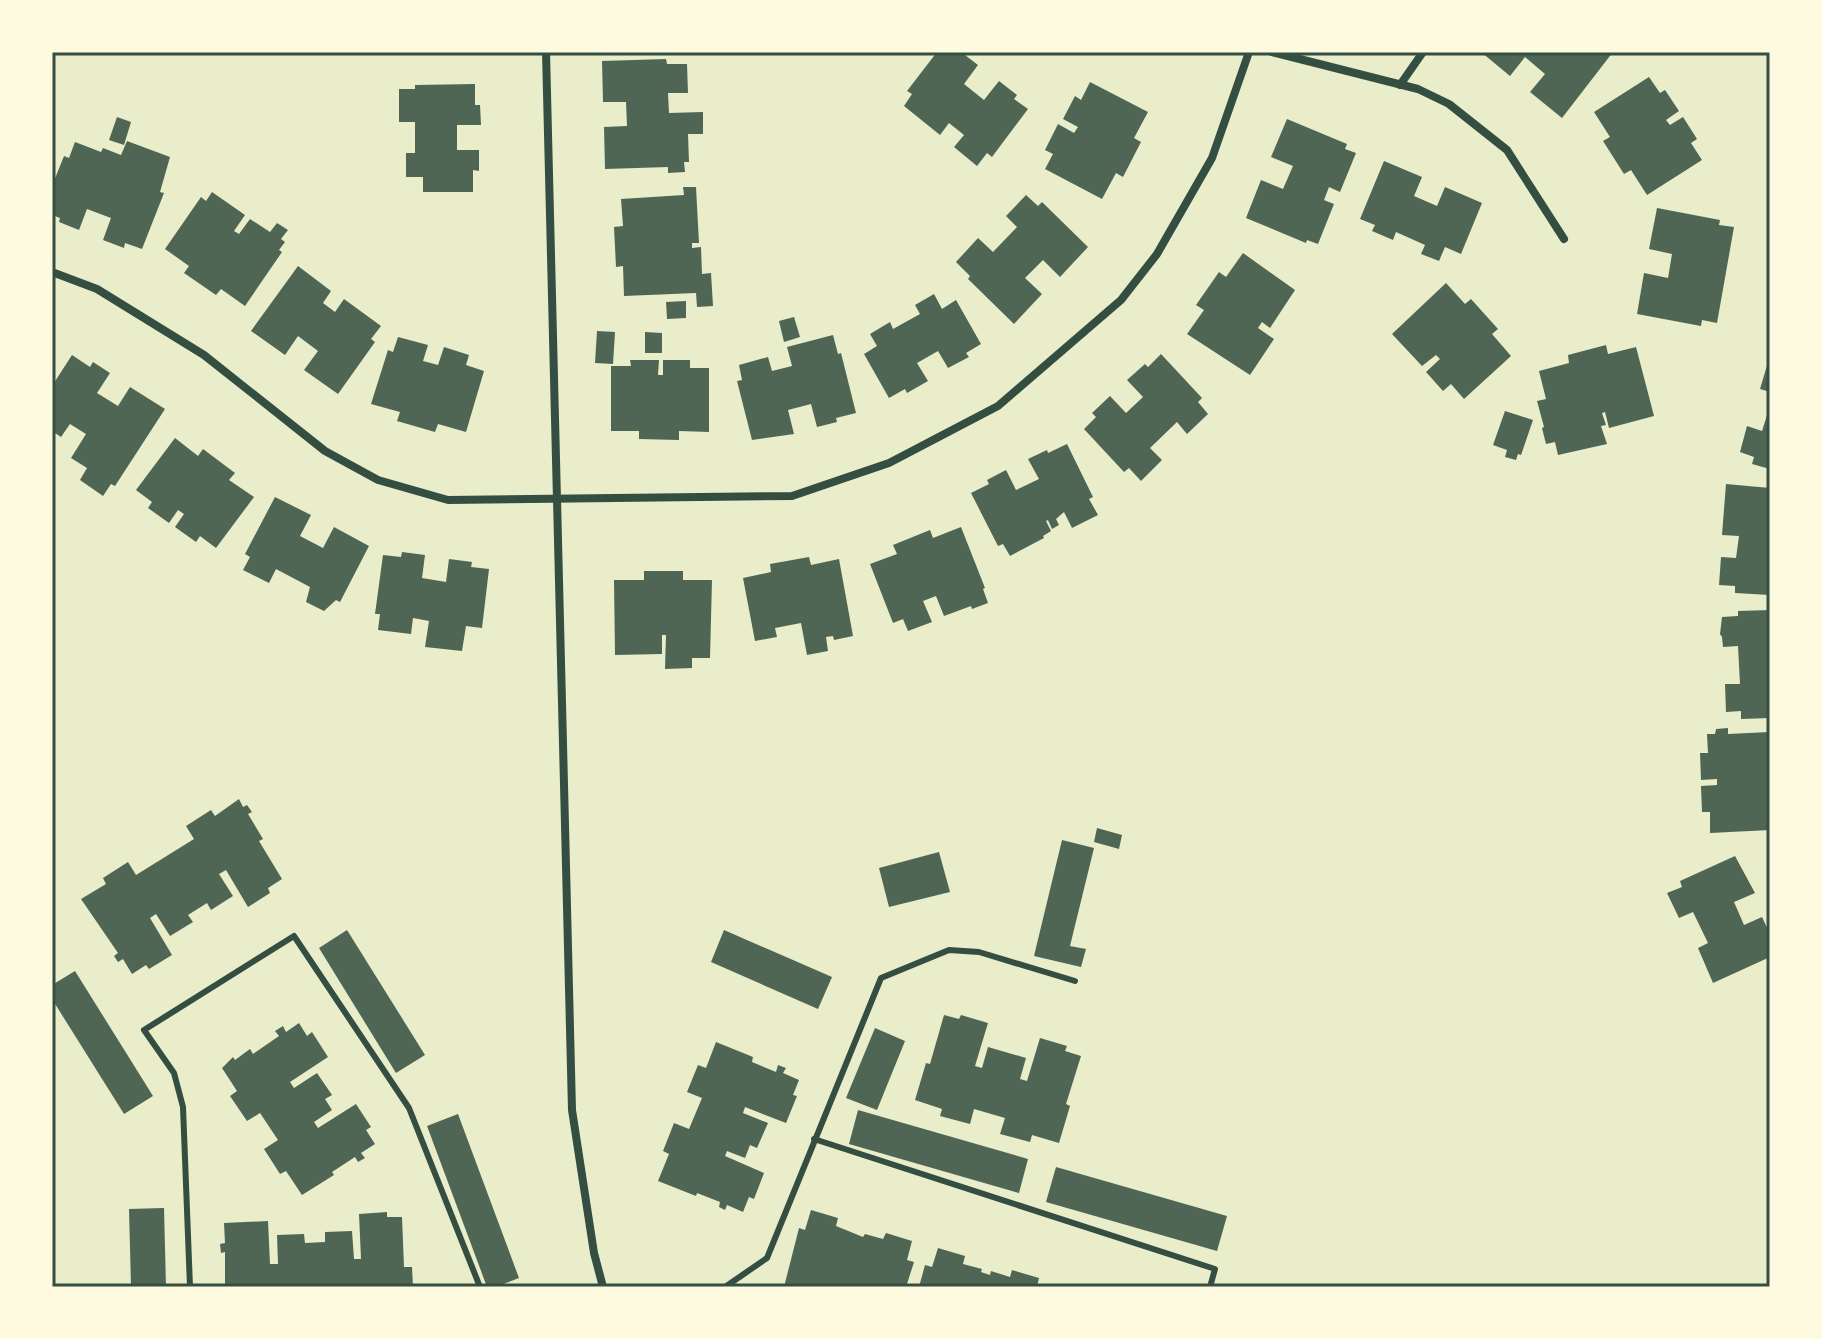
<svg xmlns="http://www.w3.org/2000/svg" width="1822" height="1339" font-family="Arial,sans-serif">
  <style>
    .building { fill: #4f6655 }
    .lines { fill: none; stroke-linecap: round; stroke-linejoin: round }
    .service { stroke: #344e41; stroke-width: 6 }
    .minor { stroke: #344e41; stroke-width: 8 }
    .neatline { fill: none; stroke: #344e41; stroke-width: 3 }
  </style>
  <rect width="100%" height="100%" fill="#e9edc9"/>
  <!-- building -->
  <g class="building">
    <path d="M937 52H954L958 55 961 52 978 65 964 84 984 100 999 81 1017 95 1014 99 1028 109 992 157 987 153 977 166 954 147 964 135 949 123 940 135 904 106 912 94 907 91Z"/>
    <path d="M1481 52H1613L1562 118 1530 92 1545 74 1525 57 1510 76Z"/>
    <path d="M666 59 667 64H687L688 93H668L669 113 703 112V134H688L689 162H684L685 172 668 173V167L605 169 604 127 627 126 626 102H603L602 61Z"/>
    <path d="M1649 77 1660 93 1665 90 1679 111 1666 120 1670 125 1683 117 1697 139 1691 143 1702 160 1647 195 1631 170 1624 174 1603 141 1610 137 1594 112Z"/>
    <path d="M1090 82 1148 112 1134 138 1141 142 1123 177 1116 173 1102 199 1045 169 1053 154 1045 150 1058 124 1074 133 1078 127 1063 119 1075 96 1081 100Z"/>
    <path d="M475 84V105H480L481 125H457V150H479V171L473 170V192H423V177H406V153H415V122H399V89H415V85Z"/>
    <path d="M117 117 131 122 124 145 109 140Z"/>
    <path d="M1287 119 1347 144 1345 149 1356 153 1340 192 1329 187 1324 200 1334 204 1318 244 1307 240 1306 243 1246 218 1261 180 1283 189 1293 166 1271 157Z"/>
    <path d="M127 141 170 157 160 192 164 193 142 249 125 243 124 248 103 240 111 218 87 209 79 230 59 222 60 218 52 215V186L64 156 69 158 75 142 101 152 103 148 121 155Z"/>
    <path d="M1384 161 1422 177 1414 196 1437 206 1445 187 1482 203 1461 254 1445 247 1439 261 1421 254 1425 245 1396 232 1393 240 1372 231 1375 225 1360 219Z"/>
    <path d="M683 187H696L699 243H692V248L701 247 702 274 711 273 713 306 697 307 696 293 624 296 623 266 616 267 614 227 623 226 621 199 684 195Z"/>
    <path d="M212 192 245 215 234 231 239 234 250 219 270 232 277 223 288 230 281 239 285 242 279 250 282 252 245 306 221 289 216 295 184 273 189 266 165 249 201 197 206 201Z"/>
    <path d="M1026 195 1038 206 1042 202 1088 247 1060 277 1043 260 1025 278 1042 294 1014 324 968 279 970 276 956 262 978 238 993 252 1017 227 1006 216Z"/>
    <path d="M1657 208 1720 220 1719 225 1734 227 1717 323 1702 320 1701 326 1637 314 1644 273 1668 278 1672 254 1649 249Z"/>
    <path d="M1243 253 1295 290 1270 328 1262 322 1258 328 1274 339 1250 375 1187 334 1204 310 1196 305 1219 272 1226 277Z"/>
    <path d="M298 266 331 291 323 303 335 312 344 299 381 326 371 339 375 342 338 394 304 370 318 351 298 336 285 355 251 331Z"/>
    <path d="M1446 283 1465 304 1471 299 1498 329 1492 334 1511 356 1464 399 1451 384 1443 391 1426 372 1440 359 1436 355 1422 366 1392 334Z"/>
    <path d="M934 294 942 309 956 300 981 344 966 353 969 357 948 368 938 351 917 363 928 381 907 393 905 389 889 398 864 354 877 346 870 334 890 322 893 329 920 314 915 305Z"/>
    <path d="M686 301V318L667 319 666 302Z"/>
    <path d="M794 317 800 337 784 342 779 321Z"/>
    <path d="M597 331 615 332 613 364 595 363Z"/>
    <path d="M645 332 662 333V353H645Z"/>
    <path d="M833 335 838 354 841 353 856 413 836 418 837 422 817 427 811 404 788 410 794 434 752 440 737 381 742 380 739 365 768 357 772 371 792 366 787 347Z"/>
    <path d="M398 337 428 345 423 361 438 365 444 347 469 355 466 365 484 371 466 432 438 424 435 432 397 421 400 412 371 404 388 350 393 352Z"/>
    <path d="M1606 345 1608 354 1636 347 1654 416 1609 428 1605 412 1602 413 1606 425 1601 426 1607 444 1558 455 1555 442 1546 444 1542 428 1544 427 1537 401 1546 399 1539 371 1569 363 1568 355Z"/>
    <path d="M1161 354 1202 398 1198 402 1208 414 1187 434 1177 422 1150 448 1162 460 1141 481 1129 468 1124 472 1084 429 1096 417 1092 413 1110 396 1126 413 1143 397 1127 380 1145 364 1148 367Z"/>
    <path d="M72 355 90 367 93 362 110 373 97 393 118 406 130 387 165 409 115 486 111 484 103 496 80 480 87 468 71 458 86 434 70 424 61 437 52 431V386Z"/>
    <path d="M1769 359H1770V392L1760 389Z"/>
    <path d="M630 360H659L658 375H663V360H690V368H709V432L679 431V440L639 439V431H611V366H631Z"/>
    <path d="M1769 409H1770V469L1752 464 1754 457 1740 452 1747 426 1762 431Z"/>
    <path d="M1505 411 1533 420 1521 455 1518 454 1516 460 1505 457 1507 450 1493 445Z"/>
    <path d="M175 438 198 456 203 449 235 473 229 480 254 497 216 548 200 536 196 542 175 527 184 514 178 510 169 523 148 508 152 502 136 490Z"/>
    <path d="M1067 444 1093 497 1089 499 1098 515 1072 528 1064 512 1056 519 1059 525 1052 529 1048 520 1046 521 1051 531 1043 536 1044 538 1010 556 1003 544 998 546 971 493 989 484 987 480 1006 470 1016 490 1039 479 1028 459 1047 450 1048 453Z"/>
    <path d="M1726 484 1770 488V595L1735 593V586L1719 585 1721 557 1736 558 1739 536 1722 535Z"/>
    <path d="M275 497 311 515 300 536 323 548 334 527 369 546 340 602 336 600 324 611 306 602 310 587 276 569 269 583 243 570 250 557 245 554Z"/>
    <path d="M961 527 985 588 983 589 988 603 972 609 971 606 944 616 936 596 923 601 932 622 908 631 903 619 893 623 870 564 897 554 893 545 930 530 933 538Z"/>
    <path d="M402 552 425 555 422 578 446 582 449 559 472 562 471 567 489 569 482 628 466 626 462 651 425 647 429 621 413 618 411 634 378 630 380 614H375L383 555 401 557Z"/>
    <path d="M809 557 811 565 839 559 853 636 834 640 833 636 826 637 828 651 807 655 801 623 775 628 777 637 755 641 743 578 771 572 770 564Z"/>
    <path d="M644 571H683V580H712L710 658H692V668L665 669 666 635H662V654L615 655 614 580H644Z"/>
    <path d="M1770 610V718L1741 719V711L1726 712 1725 684H1740L1738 646 1723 647 1722 637 1720 634 1722 617 1738 616V611Z"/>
    <path d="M1728 728V734L1770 732V830L1710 833V812H1702L1701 786 1717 785V779L1701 780 1700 753H1708L1707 734H1715L1716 729Z"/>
    <path d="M239 799 243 807 247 805 252 812 248 814 263 839 259 841 282 879 268 888 270 893 248 907 226 870 219 874 233 896 211 910 207 903 188 915 193 922 170 936 156 914 150 918 172 955 149 969 146 965 132 974 123 959 118 962 114 956 118 953 81 899 106 884 103 878 128 862 136 875 194 839 186 826 211 810 215 816Z"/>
    <path d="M1097 828 1122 835 1119 849 1094 842Z"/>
    <path d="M1062 840 1094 848 1070 946 1086 949 1081 967 1034 956Z"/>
    <path d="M939 852 950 892 889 907 879 868Z"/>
    <path d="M1735 856 1755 893 1734 902 1744 925 1762 917 1770 934V939L1767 940 1770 957 1713 983 1698 948 1708 943 1693 912 1679 918 1667 893 1682 887 1680 881Z"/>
    <path d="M347 930 425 1055 396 1073 319 948Z"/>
    <path d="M724 930 832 977 818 1009 711 962Z"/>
    <path d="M75 971 153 1096 124 1114 52 999V985Z"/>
    <path d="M944 1015 959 1019 961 1015 988 1023 975 1066 982 1068 988 1047 1026 1058 1020 1079 1027 1081 1040 1038 1067 1046 1065 1051 1081 1056 1066 1104 1070 1106 1059 1143 1032 1135 1030 1142 1000 1134 1005 1118 974 1109 970 1124 940 1116 942 1109 915 1100 926 1063 930 1064Z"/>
    <path d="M299 1023 307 1036 312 1032 328 1057 290 1082 294 1088 317 1073 332 1095 325 1099 332 1110 314 1122 318 1128 356 1104 371 1127 366 1130 375 1144 361 1153 365 1158 358 1162 355 1157 332 1172 334 1175 302 1195 286 1171 280 1174 264 1149 278 1140 260 1113 247 1121 230 1096 237 1091 222 1068 233 1057 235 1060 250 1049 253 1054 279 1036 275 1031 283 1026 286 1032Z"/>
    <path d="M875 1028 905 1041 877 1110 846 1098Z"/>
    <path d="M716 1042 753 1057 752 1062 776 1072 778 1065 786 1068 783 1073 799 1080 793 1095 797 1096 786 1123 745 1107 743 1113 768 1123 757 1148 750 1145 745 1158 727 1151 725 1156 764 1173 754 1199 749 1197 743 1212 727 1205 725 1210 719 1207 720 1202 697 1193 696 1196 658 1181 669 1154 663 1151 674 1123 689 1129 702 1098 687 1092 698 1065 706 1068Z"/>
    <path d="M858 1110 1028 1159 1019 1193 849 1144Z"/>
    <path d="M458 1114 519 1278 495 1287H487L427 1126Z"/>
    <path d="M1056 1167 1227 1216 1217 1251 1046 1202Z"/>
    <path d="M164 1208 166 1287H131L129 1209Z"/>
    <path d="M811 1210 838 1218 836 1226 863 1237 865 1234 883 1239 886 1233 912 1241 907 1260 914 1262 906 1287H784L799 1228 805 1230Z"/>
    <path d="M387 1212V1217H402L404 1267H412L413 1287H225V1252L221 1253 220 1244 225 1243 224 1223 268 1221 270 1264H278L277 1235 304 1234 305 1243 325 1242V1232L352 1231 354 1259H361L359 1214Z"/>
    <path d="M938 1248 965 1256 963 1264 982 1269 981 1272 990 1275 991 1271 1010 1277 1012 1270 1039 1278 1037 1287H919L925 1265 932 1267Z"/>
  </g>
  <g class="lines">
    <!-- service -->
    <g class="service">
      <path d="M814 1139 1215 1269 1210 1287"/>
      <path d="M190 1287 183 1107 174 1073 144 1030 294 936 409 1108 480 1287"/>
      <path d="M725 1287 767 1258 881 978 949 950 979 952 1075 981"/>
    </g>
    <!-- minor -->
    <g class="minor">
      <path d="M546 52 572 1110 594 1253 603 1287"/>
      <path d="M1272 52 1418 89 1449 104 1507 150 1564 239"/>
      <path d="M1400 85 1423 52"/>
      <path d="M52 272 97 289 204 355 325 451 378 480 448 500 792 496 889 463 998 406 1121 300 1157 254 1212 158 1249 52"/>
    </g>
  </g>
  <!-- border -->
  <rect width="1822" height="1339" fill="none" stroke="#fefae0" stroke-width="108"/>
  <rect x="54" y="54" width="1714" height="1231" class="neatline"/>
</svg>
